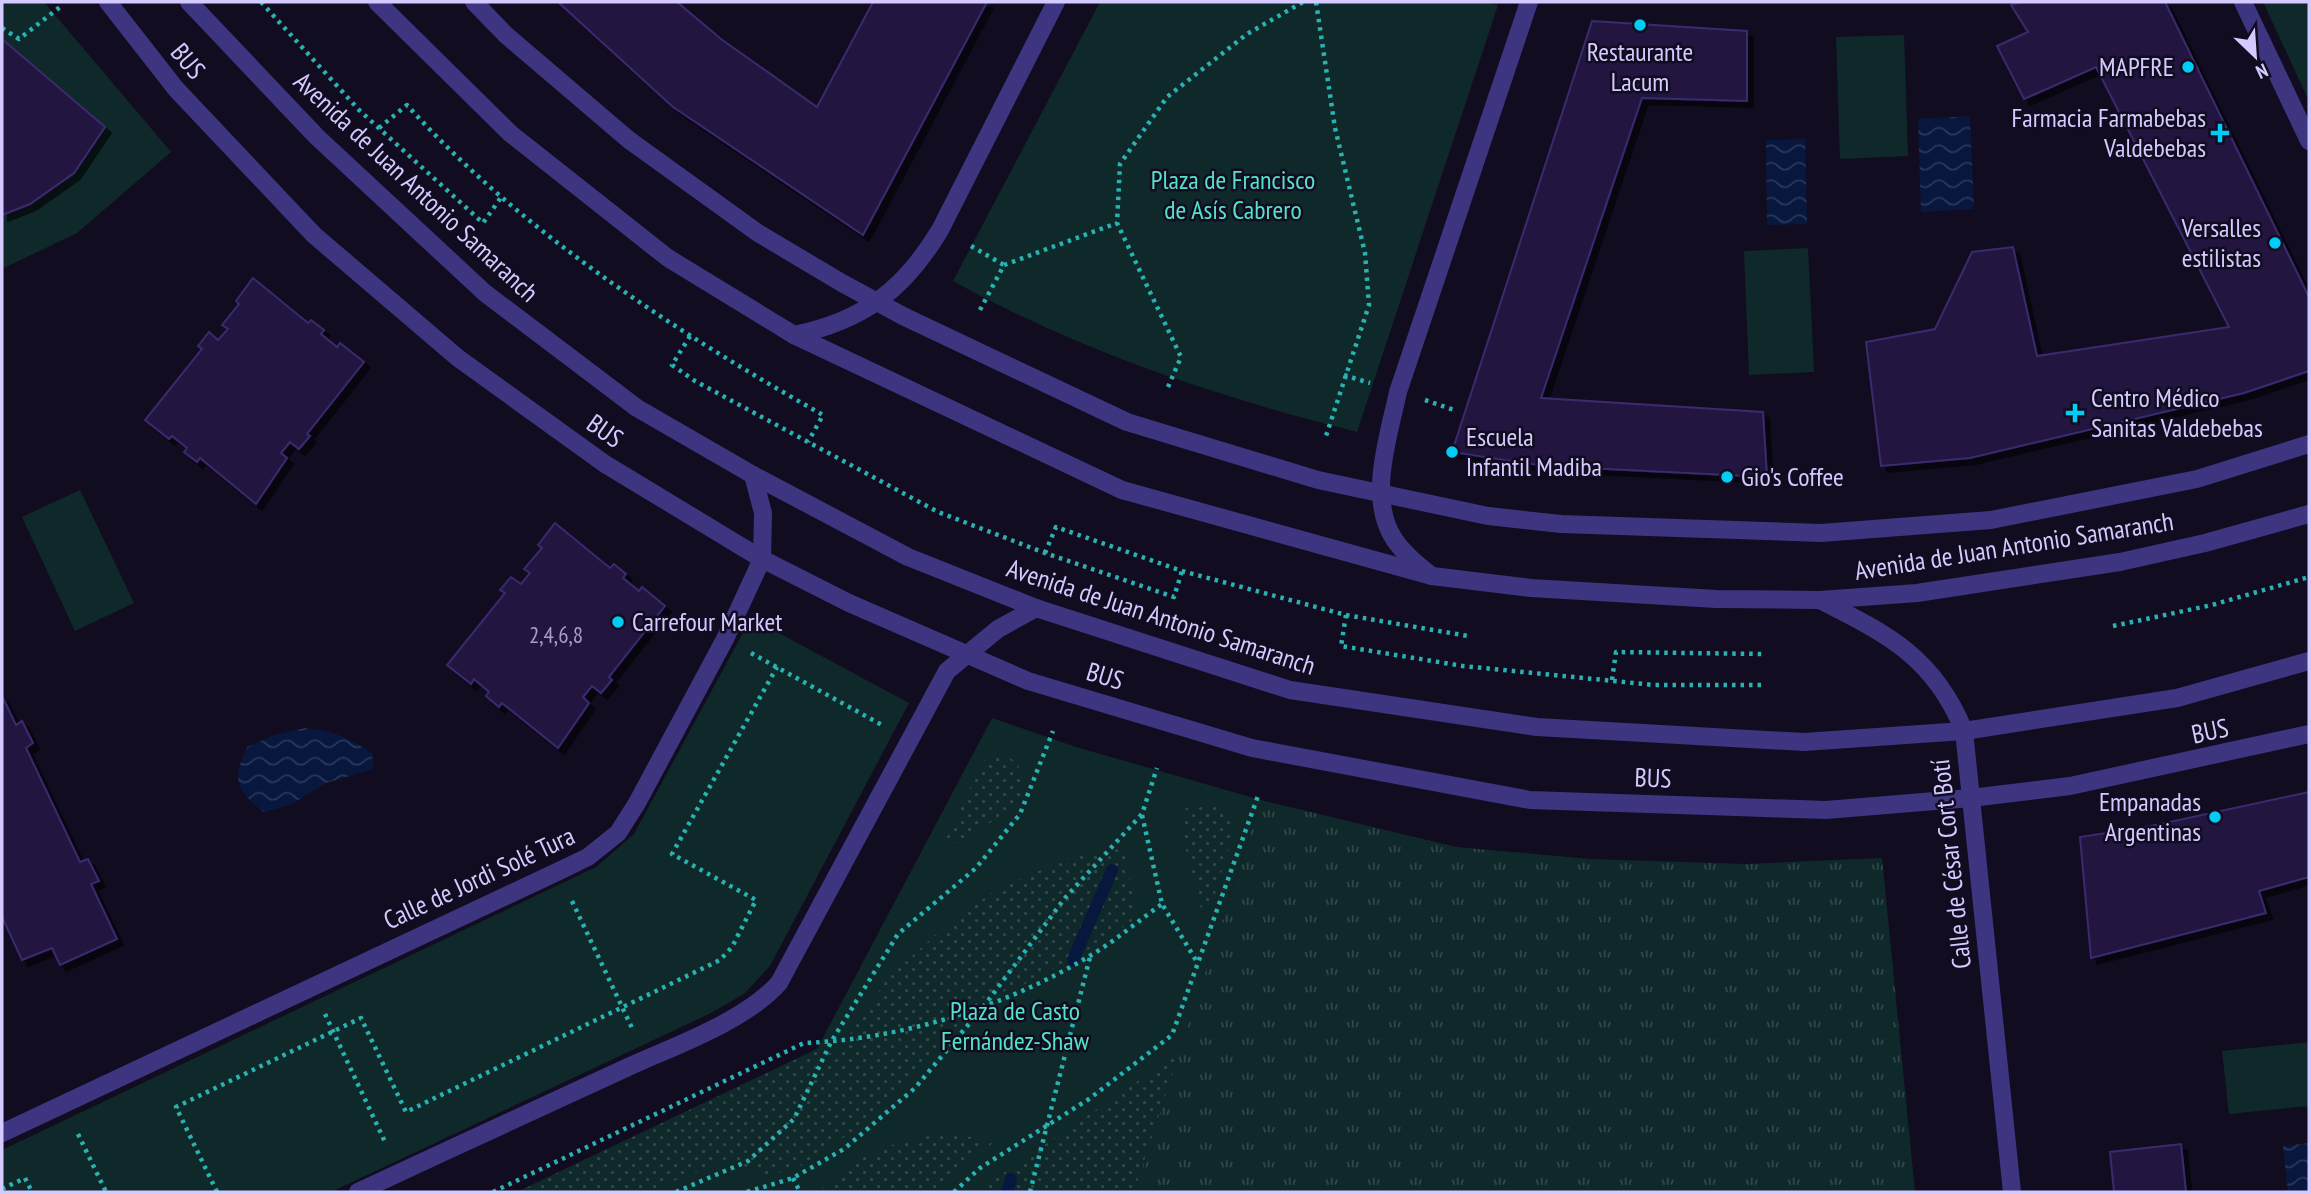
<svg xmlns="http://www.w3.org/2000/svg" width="2311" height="1194" font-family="'PT Sans Narrow',sans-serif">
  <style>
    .grass { fill: url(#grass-tufts) }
    .park { fill: #0f292a }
    .garden { fill: url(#garden-dots) }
    .water { fill: url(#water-waves) }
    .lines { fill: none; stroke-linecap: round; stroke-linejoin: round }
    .stream { stroke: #08173d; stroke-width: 12 }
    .building { fill: #231741; stroke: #3b296e; stroke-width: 2; filter: url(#shadow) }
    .path { stroke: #2ab2b3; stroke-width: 4.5; stroke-dasharray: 3.5 5; stroke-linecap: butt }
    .service { stroke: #3d3580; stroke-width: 18 }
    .minor { stroke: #3d3580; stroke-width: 18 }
    .tertiary { stroke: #3d3580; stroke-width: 18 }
    .poi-dot { fill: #00ccf5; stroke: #110c20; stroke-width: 2.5 }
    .labels { text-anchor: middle; stroke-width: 5; stroke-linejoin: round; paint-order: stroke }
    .number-label { font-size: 23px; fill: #a89dd0 }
    .poi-label { font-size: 26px; fill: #d4caff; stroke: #110c20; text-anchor: end }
    .street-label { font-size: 26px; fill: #d4caff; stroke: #110c20 }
    .park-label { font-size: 26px; fill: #54e2c8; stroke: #110c20 }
  </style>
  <defs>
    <pattern id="grass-tufts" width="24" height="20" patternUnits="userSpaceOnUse" patternTransform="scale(1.75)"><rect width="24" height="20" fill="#0f292a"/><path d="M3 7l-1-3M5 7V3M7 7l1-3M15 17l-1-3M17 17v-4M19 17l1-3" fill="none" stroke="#31474a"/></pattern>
    <pattern id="garden-dots" width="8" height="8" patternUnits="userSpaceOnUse" patternTransform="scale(1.75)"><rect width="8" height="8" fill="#0f292a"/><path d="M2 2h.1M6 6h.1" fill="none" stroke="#31474a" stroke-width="1.8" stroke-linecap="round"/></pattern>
    <pattern id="water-waves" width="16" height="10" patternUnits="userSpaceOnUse" patternTransform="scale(1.75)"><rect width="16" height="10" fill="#08173d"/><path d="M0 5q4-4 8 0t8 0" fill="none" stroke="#2b375a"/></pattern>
    <filter id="shadow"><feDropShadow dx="6" dy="6" stdDeviation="0" flood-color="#0009"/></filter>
  </defs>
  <rect width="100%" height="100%" fill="#110c20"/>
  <!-- grass -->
  <path class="grass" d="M1261 800 1456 847 1590 859 1746 864 1882 858 1915 1192H1134Z"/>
  <!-- park -->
  <g class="park">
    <path d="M2 2H44L171 152 77 233 2 269Z"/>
    <path d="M1100 2H1484L1498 5 1357 432C1217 397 1079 351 953 281Z"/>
    <path d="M2263 2H2309V101Z"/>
    <path d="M1904 35 1908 156 1840 159 1836 37Z"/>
    <path d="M1808 248 1814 372 1749 375 1744 251Z"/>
    <path d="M80 490 134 603 75 631 22 517Z"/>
    <path d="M751 618 909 703 770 966 744 994 711 1013 331 1192H2V1150L596 867 634 834Z"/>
    <path d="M992 718 1076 747 1261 800 1134 1192H517L817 1049Z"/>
    <path d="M2309 1042V1106L2229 1114 2222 1051Z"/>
  </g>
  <!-- garden -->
  <g class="garden">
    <path d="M999 754 1016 761C1020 771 1025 782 1021 793 1013 814 968 835 949 846L945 841 983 761Z"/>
    <path d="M1196 803C1213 806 1231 805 1236 823L1210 911 1202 912 1179 822 1183 810Z"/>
    <path d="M1124 848 1137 918 1086 951 1021 986 983 998 929 1061 870 1119 805 1164 765 1177 730 1158 647 1192H517L817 1049 836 1055 888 978 945 926 997 889 1069 858Z"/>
    <path d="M1179 1053 1134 1192H976L977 1191Z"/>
    <path d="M935 1135 973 1137 993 1143 948 1176 935 1192 819 1191C861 1154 880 1145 935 1135Z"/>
  </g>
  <!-- water -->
  <g class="water">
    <path d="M1970 116 1974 209 1921 212 1918 119Z"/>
    <path d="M1805 139 1807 224 1767 225 1766 140Z"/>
    <path d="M305 728C331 730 350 738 372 753L373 769 326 783 290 805 264 812C235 790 232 780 247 747L274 735Z"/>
    <path d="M2309 1143V1192H2288L2283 1146Z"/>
  </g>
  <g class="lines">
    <!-- stream -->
    <g class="stream">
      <path d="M1073 960 1112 870"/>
      <path d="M1007 1192 1011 1179"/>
    </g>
  </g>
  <!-- building -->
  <g class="building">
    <path d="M558 2H677L721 39 817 107 873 2H987L863 235 673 107Z"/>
    <path d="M2021 2H2165L2309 297V371L2244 393 1970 458 1881 466 1866 342 1935 329 1972 252 2013 247 2037 356 2229 327 2096 67 2024 99 1997 46 2028 32 2011 5Z"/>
    <path d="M1592 21 1747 31V101L1642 98 1541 398 1763 412 1767 477 1545 466 1452 452Z"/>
    <path d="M2 39 105 127 74 173 30 204 2 215Z"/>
    <path d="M253 278 308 323 311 320 324 330 321 334 337 347 340 343 364 362 307 434 310 436 299 449 290 442 281 453 287 458 256 504 200 458 197 462 184 452 187 448 172 436 169 439 145 420 202 349 198 346 209 332 218 340 228 329 222 325 239 304 236 301Z"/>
    <path d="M555 523 610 568 614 564 626 574 623 578 639 591 642 587 665 606 609 677 612 680 601 693 592 686 583 697 589 703 558 748 502 703 499 707 486 696 489 692 474 679 471 684 447 665 505 593 500 590 511 577 521 584 530 573 524 569 542 548 538 545Z"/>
    <path d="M2 696 16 725 22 721 33 743 26 748 80 862 88 859 99 881 91 884 117 939 60 965 52 948 22 960 2 917Z"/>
    <path d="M2309 792V877L2259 891 2266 913 2091 958 2080 837 2151 826Z"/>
    <path d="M2181 1144 2186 1192H2114L2110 1152Z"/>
  </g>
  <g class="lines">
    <!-- path -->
    <g class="path">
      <path d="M261 2 359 110 483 223 502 196"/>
      <path d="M1316 2 1335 128 1365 253 1369 305 1326 436"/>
      <path d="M2 28 19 39 60 7"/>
      <path d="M379 128 407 105C520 231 676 332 823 415L808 442"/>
      <path d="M971 246 1004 265"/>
      <path d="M980 310 1004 265 1117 223"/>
      <path d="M690 336 672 365 695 381 938 512 1045 553 1174 597 1182 571"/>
      <path d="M1344 375 1370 383"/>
      <path d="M1168 387 1181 357 1117 223 1120 164 1167 97 1247 34 1303 2"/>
      <path d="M1425 400 1454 410"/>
      <path d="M1045 553 1056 527 1182 571 1346 615 1468 636"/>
      <path d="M1346 615 1341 646 1463 666 1654 685H1762"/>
      <path d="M2113 626 2212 605 2309 577"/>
      <path d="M751 653 882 725"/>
      <path d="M1612 680 1616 652 1762 654"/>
      <path d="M1142 815 1162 904 1197 962"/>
      <path d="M572 901 632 1028"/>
      <path d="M325 1014 385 1142"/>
      <path d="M78 1134 106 1192"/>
      <path d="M793 1178 800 1192"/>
      <path d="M2 1189 25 1178 32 1192"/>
      <path d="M217 1192 176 1107 361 1018 406 1112 720 960 732 947 756 900 672 854 777 667"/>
      <path d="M493 1192 804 1043C903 1039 1004 1007 1088 957 1114 942 1138 921 1162 904"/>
      <path d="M676 1192 748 1161 794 1119 831 1042 898 934 976 868 1020 814 1053 731"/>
      <path d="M747 1192 793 1178 844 1149 915 1088 984 1006 1065 898 1142 814 1157 768"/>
      <path d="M954 1192 980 1168 1089 1099 1172 1035 1258 796"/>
      <path d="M1030 1192 1090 957"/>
    </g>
    <!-- service -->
    <g class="service">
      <path d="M108 2 176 89 314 235 458 358 605 464 762 559 849 603 1028 681 1252 748 1530 800 1826 810 1971 798 2070 786 2309 734"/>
      <path d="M474 2 506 35 629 140 758 233 842 283 903 316 1127 422 1318 480 1488 516 1561 524 1821 533 1991 520 2197 479 2309 444"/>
    </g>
    <!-- minor -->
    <g class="minor">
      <path d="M2243 2 2309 141"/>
      <path d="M794 335C863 321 904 290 940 230L1056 2"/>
      <path d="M1432 576C1418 565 1404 554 1394 539 1367 498 1389 435 1398 392L1529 2"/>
      <path d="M1820 600C1887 634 1934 657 1964 731L2012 1192"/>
      <path d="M2 1133 559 871 588 857 618 833 637 803 725 639 762 559 763 513 753 475"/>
      <path d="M358 1192C447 1150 536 1110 626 1068 674 1046 744 1022 779 983L947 671 998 629 1036 608"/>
    </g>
    <!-- tertiary -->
    <g class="tertiary">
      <path d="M189 2 317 137 485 293 637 408 753 475 908 557 1036 608 1290 690 1537 727 1804 742 1964 731 2177 698 2309 661"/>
      <path d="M377 2 511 134 668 258 794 335 1122 490 1432 576 1531 588 1716 599 1820 600 1917 593 2120 562 2205 543 2309 514"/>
    </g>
  </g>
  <!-- markers -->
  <g class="poi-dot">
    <circle cx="1640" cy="25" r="7"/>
    <circle cx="2188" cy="67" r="7"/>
    <path d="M2216.5 122.5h7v7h7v7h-7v7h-7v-7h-7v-7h7z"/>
    <circle cx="2275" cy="243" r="7"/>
    <path d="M2071.5 402.5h7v7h7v7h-7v7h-7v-7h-7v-7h7z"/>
    <circle cx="1452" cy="452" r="7"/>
    <circle cx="1727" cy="477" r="7"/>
    <circle cx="618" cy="622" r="7"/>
    <circle cx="2215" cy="817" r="7"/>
  </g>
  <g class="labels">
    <!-- number labels -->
    <g class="number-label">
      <text x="556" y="643">2,4,6,8</text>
    </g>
    <!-- poi labels -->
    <g class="poi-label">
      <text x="1640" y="61" text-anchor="middle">Restaurante<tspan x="1640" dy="30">Lacum</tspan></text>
      <text x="2174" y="76">MAPFRE</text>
      <text x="2206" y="127">Farmacia Farmabebas<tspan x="2206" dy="30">Valdebebas</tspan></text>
      <text x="2261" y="237">Versalles<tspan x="2261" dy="30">estilistas</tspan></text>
      <text x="2091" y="407" text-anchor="start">Centro Médico<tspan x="2091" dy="30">Sanitas Valdebebas</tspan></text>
      <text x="1466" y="446" text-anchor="start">Escuela<tspan x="1466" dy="30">Infantil Madiba</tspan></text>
      <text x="1741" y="486" text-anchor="start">Gio's Coffee</text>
      <text x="632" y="631" text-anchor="start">Carrefour Market</text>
      <text x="2201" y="811">Empanadas<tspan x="2201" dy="30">Argentinas</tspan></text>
    </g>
    <!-- street labels -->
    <g class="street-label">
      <text transform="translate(188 61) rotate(50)" y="9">BUS</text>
      <text transform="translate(416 187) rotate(43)" y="9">Avenida de Juan Antonio Samaranch</text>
      <text transform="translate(605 431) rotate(35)" y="9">BUS</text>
      <text transform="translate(2014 546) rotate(-9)" y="9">Avenida de Juan Antonio Samaranch</text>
      <text transform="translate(1161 617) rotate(18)" y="9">Avenida de Juan Antonio Samaranch</text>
      <text transform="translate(1105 676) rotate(17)" y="9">BUS</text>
      <text transform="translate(2210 731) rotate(-12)" y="9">BUS</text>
      <text transform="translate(1653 778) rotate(2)" y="9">BUS</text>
      <text transform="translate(1951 864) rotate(-96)" y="9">Calle de César Cort Botí</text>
      <text transform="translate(479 878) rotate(-25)" y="9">Calle de Jordi Solé Tura</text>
    </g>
    <!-- park labels -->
    <g class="park-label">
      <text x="1233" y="189">Plaza de Francisco<tspan x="1233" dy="30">de Asís Cabrero</tspan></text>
      <text x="1015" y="1020">Plaza de Casto<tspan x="1015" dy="30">Fernández-Shaw</tspan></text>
    </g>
  </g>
  <!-- border -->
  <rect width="2311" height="1194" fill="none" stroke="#d4caff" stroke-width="7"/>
  <!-- north arrow -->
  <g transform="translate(2255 56) rotate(155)" stroke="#110c20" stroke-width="5" paint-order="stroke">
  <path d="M0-5L12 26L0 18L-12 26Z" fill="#d4caff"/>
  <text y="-10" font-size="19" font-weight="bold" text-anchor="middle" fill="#d4caff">N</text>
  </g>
</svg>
